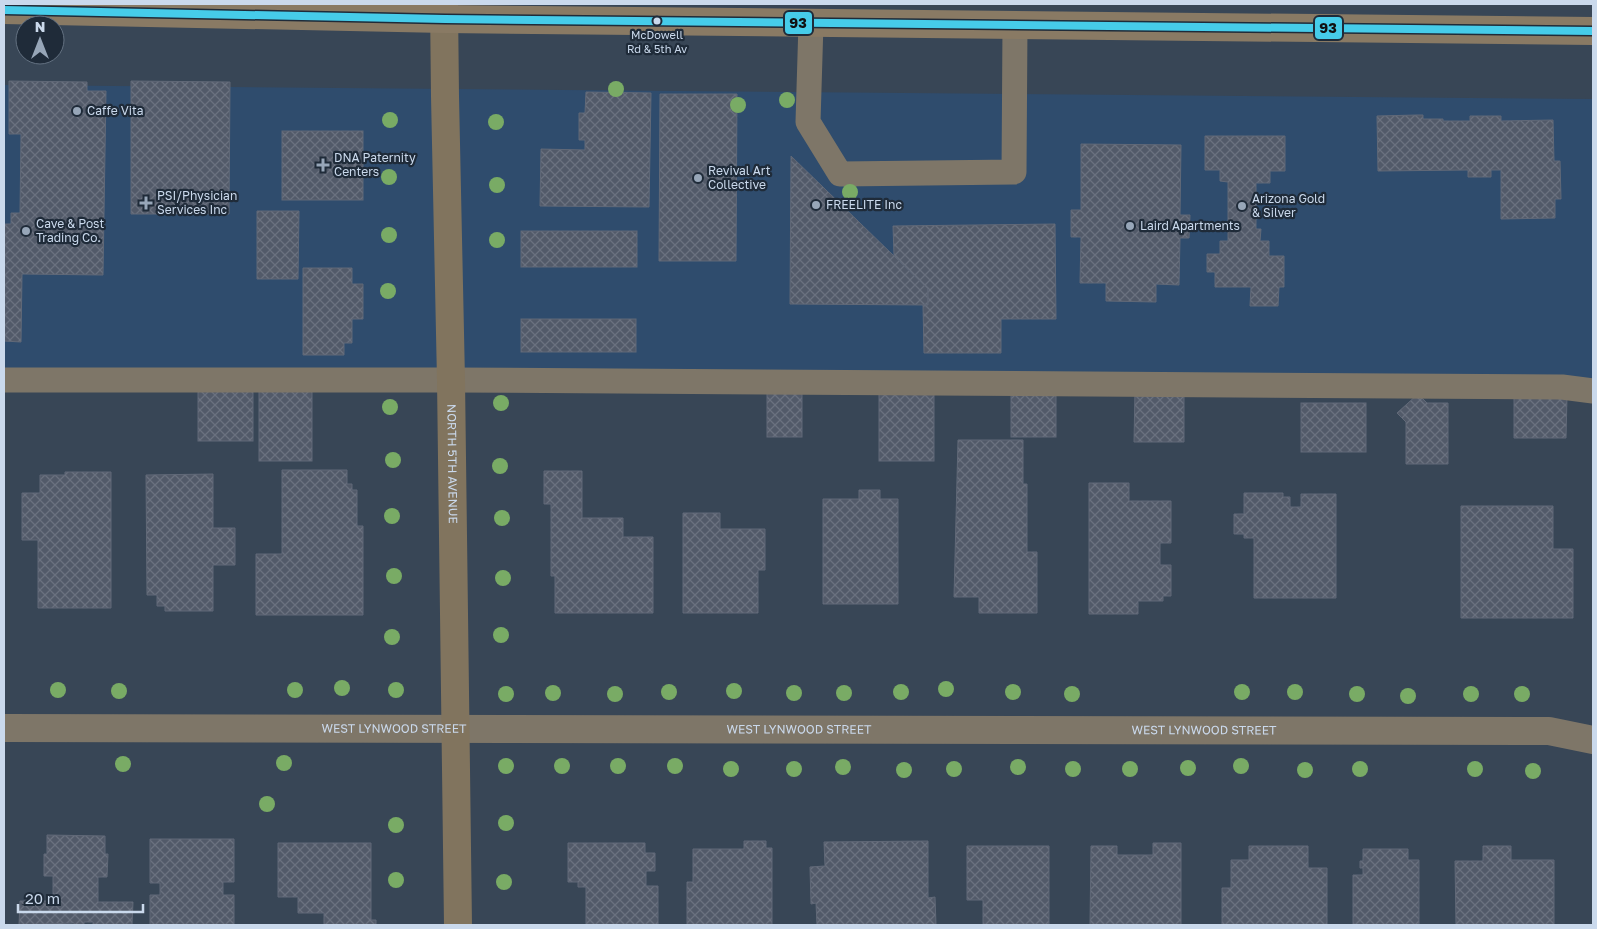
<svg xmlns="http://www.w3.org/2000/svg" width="1597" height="929" font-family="'Golos Text',sans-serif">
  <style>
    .built { fill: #2f4c6d }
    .building { fill: url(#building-cross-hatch); stroke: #616978 }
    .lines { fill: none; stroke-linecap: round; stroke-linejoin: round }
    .lane { stroke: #7e7668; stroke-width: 25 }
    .street { stroke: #7e7668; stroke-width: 28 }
    .secondary { stroke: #81745e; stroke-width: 28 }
    .primary { stroke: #897a64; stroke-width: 28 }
    .bus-1-casing { stroke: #1f2b39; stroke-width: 11 }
    .bus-1 { stroke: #46cce9; stroke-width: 8 }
    .tree { fill: #79ab65 }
    .bus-dot { fill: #cad9ec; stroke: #1f2b39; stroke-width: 2 }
    .poi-dot { fill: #97a6b8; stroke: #1f2b39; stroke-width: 2 }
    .labels { text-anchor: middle; stroke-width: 4.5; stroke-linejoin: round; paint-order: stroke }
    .bus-label { font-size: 11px; fill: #cad9ec; stroke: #1f2b39 }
    .poi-label { font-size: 12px; fill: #cad9ec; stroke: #1f2b39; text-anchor: start }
    .street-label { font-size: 12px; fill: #cad9ec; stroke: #1f2b39 }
    .line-badge { stroke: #1f2b39; stroke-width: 2 }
    .pale-badge-label { font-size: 14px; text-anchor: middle; font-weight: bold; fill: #111 }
  </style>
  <defs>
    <pattern id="building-cross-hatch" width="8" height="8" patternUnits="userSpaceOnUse" patternTransform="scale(1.25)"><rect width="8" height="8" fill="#525a69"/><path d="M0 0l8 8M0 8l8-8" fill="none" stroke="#6a717f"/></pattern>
  </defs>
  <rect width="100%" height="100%" fill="#384656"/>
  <!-- built -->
  <path class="built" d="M4 85 1593 99V381L4 370Z"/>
  <!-- building -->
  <g class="building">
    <path d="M9 81 87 82V91H106L103 275 22 274 21 342 4 341V224H11V213H20L21 134H9Z"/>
    <path d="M131 81 230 82 229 214H131Z"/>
    <path d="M586 92 651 93 649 207 540 206 541 149 585 150V140H579V113H585Z"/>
    <path d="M660 94H737L736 261H659Z"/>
    <path d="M1417 115H1423V119H1443V121H1470V116H1501V121L1553 120 1554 161H1560L1561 199H1555V218L1501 219V170H1491V177H1468V170L1378 171 1377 116Z"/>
    <rect x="282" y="131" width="81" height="69"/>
    <path d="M1205 136H1285V171H1270V183H1256V229H1261L1260 241H1269V256H1284V287H1279L1278 306H1250L1251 287H1215V272H1207V254H1220V241H1228V182L1220 181V170H1205Z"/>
    <path d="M1081 144 1181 145 1180 215H1190L1189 238H1180L1179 285 1156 284V302L1106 301V283H1080L1081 237H1071V210H1081Z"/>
    <path d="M791 156 928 289V305L790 304Z"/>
    <path d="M257 211H299L298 279H257Z"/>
    <path d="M1055 224 1056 319H1001V353H924L923 305H928V289L894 255 893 226Z"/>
    <rect x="521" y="231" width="116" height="36"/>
    <path d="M303 268H352V284H363V319H352V343H344V355H303Z"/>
    <rect x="521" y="319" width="115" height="33"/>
    <rect x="259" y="387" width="53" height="74"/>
    <rect x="198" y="389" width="55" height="52"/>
    <rect x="1011" y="389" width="45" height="48"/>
    <path d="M1135 390H1184V442H1134Z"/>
    <rect x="767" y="393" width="35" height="44"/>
    <rect x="879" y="394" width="55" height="67"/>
    <path d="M1418 394 1427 403H1448V464H1406V422L1397 413Z"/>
    <path d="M1514 396H1567L1566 438H1514Z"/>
    <rect x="1301" y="403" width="65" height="49"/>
    <path d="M958 440H1023V484H1027V552H1037V613H979V597H954Z"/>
    <path d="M282 470H347V484H352V490H357V526H363V615H256V554H282Z"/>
    <path d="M544 471H582V518H623V537H653V613H555V576H551V504H544Z"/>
    <path d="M65 472H111V608H38V540H22V493H40V475H65Z"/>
    <path d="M213 474V528H235V565H213V611H165V606H157V595H147L146 475Z"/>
    <path d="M1089 483H1129V501H1171V543H1160V565H1171V596H1163V601H1138V614H1089Z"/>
    <path d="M859 490H880V499H898V604H823V499H859Z"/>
    <path d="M1244 493H1283V497H1290V507H1301V494H1336V598H1254V538H1244V534H1234V514H1244Z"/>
    <path d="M1461 506H1553V549H1573V618H1461Z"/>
    <path d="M683 513H720V529H765V570H758V613H683Z"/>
    <path d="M47 835 105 836V854H108L107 877H98V902H133L132 925H93V922H84V925H74V923L19 925 20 901H53V876H44V854H47Z"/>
    <path d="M150 839H234V882H223V895H234V925H150V895H160V883H150Z"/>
    <path d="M744 841H766V848H772V925H687V882H693V849H744Z"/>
    <path d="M928 841V898L935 897 936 925H817L816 903 811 904 810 867 825 866 824 842Z"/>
    <path d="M278 843H371V920H376V925H324V913H298V897H278Z"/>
    <path d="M568 843H645V853H655V871H646V886H658V925H586V887H578V882H568Z"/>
    <path d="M1153 843H1181V925H1090L1091 846H1117V855H1153Z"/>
    <path d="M967 846H1049V925H983V900H967Z"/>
    <path d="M1249 846H1308V868H1327V925H1341H1222V888H1231V860H1249Z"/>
    <path d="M1483 846H1511V860H1554V925H1456L1455 861H1483Z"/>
    <path d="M1363 849H1408V860H1419V925H1353V875H1363V868H1360V861H1363Z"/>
  </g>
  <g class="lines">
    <!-- lane -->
    <g class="lane">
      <path d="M811 23 808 122 840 174 1014 172 1015 25"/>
      <path d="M4 380H451L1562 387 1593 391"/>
    </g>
    <!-- street -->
    <path class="street" id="s1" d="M4 728 1549 731 1593 740"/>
    <!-- secondary -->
    <path class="secondary" id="s2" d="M444 4 445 96 451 380 458 925"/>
    <!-- primary -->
    <path class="primary" d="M4 10 445 19 1593 31"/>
    <!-- bus-1 casing -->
    <g class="bus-1-casing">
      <path id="bus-1" d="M4 10 445 19 1593 31"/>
    </g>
    <!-- bus-1 -->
    <use href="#bus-1" class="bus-1"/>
  </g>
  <!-- trees -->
  <g class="tree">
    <circle cx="616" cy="89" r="8"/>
    <circle cx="787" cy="100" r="8"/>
    <circle cx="738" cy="105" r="8"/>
    <circle cx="390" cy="120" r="8"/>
    <circle cx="496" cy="122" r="8"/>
    <circle cx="389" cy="177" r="8"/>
    <circle cx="497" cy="185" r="8"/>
    <circle cx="850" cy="192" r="8"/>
    <circle cx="389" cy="235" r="8"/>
    <circle cx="497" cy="240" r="8"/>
    <circle cx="388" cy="291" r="8"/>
    <circle cx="501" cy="403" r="8"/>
    <circle cx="390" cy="407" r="8"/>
    <circle cx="393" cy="460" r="8"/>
    <circle cx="500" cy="466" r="8"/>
    <circle cx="392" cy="516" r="8"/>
    <circle cx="502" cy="518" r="8"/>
    <circle cx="394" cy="576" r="8"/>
    <circle cx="503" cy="578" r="8"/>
    <circle cx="501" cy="635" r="8"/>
    <circle cx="392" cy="637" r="8"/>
    <circle cx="342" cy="688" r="8"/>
    <circle cx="946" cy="689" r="8"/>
    <circle cx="58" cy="690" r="8"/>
    <circle cx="295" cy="690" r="8"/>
    <circle cx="396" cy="690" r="8"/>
    <circle cx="119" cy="691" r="8"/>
    <circle cx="734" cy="691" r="8"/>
    <circle cx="669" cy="692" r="8"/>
    <circle cx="901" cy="692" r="8"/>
    <circle cx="1013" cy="692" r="8"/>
    <circle cx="1242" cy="692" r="8"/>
    <circle cx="1295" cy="692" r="8"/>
    <circle cx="553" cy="693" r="8"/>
    <circle cx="794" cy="693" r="8"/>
    <circle cx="844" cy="693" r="8"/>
    <circle cx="506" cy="694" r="8"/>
    <circle cx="615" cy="694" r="8"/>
    <circle cx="1072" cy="694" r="8"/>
    <circle cx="1357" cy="694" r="8"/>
    <circle cx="1471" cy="694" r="8"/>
    <circle cx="1522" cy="694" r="8"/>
    <circle cx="1408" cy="696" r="8"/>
    <circle cx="284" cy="763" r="8"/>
    <circle cx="123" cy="764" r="8"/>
    <circle cx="506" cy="766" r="8"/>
    <circle cx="562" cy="766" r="8"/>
    <circle cx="618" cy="766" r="8"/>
    <circle cx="675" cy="766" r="8"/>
    <circle cx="1241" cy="766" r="8"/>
    <circle cx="843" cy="767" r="8"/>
    <circle cx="1018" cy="767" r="8"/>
    <circle cx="1188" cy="768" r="8"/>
    <circle cx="731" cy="769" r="8"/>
    <circle cx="794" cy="769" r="8"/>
    <circle cx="954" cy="769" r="8"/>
    <circle cx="1073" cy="769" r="8"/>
    <circle cx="1130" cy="769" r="8"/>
    <circle cx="1360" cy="769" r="8"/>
    <circle cx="1475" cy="769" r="8"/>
    <circle cx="904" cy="770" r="8"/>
    <circle cx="1305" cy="770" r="8"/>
    <circle cx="1533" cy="771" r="8"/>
    <circle cx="267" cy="804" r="8"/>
    <circle cx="506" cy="823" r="8"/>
    <circle cx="396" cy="825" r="8"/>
    <circle cx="396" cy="880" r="8"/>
    <circle cx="504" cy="882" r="8"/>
  </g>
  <!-- markers -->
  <circle class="bus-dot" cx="657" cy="21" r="4.5"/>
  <g class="poi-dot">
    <circle cx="77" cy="111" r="5"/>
    <path d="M320.5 157.5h5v5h5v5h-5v5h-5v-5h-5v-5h5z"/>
    <circle cx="698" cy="178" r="5"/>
    <path d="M143.5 195.5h5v5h5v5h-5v5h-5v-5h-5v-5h5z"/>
    <circle cx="816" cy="205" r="5"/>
    <circle cx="1242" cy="206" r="5"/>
    <circle cx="1130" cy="226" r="5"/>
    <circle cx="26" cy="231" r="5"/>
  </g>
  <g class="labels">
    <!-- bus labels -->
    <g class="bus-label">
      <text x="657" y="39">McDowell<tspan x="657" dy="14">Rd &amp; 5th Av</tspan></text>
    </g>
    <!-- poi labels -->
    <g class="poi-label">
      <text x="87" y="115">Caffe Vita</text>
      <text x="334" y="162">DNA Paternity<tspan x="334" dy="14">Centers</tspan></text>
      <text x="708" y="175">Revival Art<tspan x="708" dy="14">Collective</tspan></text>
      <text x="157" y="200">PSI/Physician<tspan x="157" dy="14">Services Inc</tspan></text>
      <text x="1252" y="203">Arizona Gold<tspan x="1252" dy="14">&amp; Silver</tspan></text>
      <text x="826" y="209">FREELITE Inc</text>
      <text x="36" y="228">Cave &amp; Post<tspan x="36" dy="14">Trading Co.</tspan></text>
      <text x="1140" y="230">Laird Apartments</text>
    </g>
    <!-- street labels -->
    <g class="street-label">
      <text dy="4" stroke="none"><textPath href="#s2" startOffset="460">NORTH 5TH AVENUE</textPath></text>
      <text dy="4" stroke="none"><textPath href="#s1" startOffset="390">WEST LYNWOOD STREET</textPath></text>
      <text dy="4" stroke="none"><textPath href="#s1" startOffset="795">WEST LYNWOOD STREET</textPath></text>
      <text dy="4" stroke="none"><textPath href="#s1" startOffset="1200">WEST LYNWOOD STREET</textPath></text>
    </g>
  </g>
  <g class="line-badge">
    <rect x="784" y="11" width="29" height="24" rx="5" fill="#46cce9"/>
    <rect x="1314" y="16" width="29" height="24" rx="5" fill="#46cce9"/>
  </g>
  <g class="pale-badge-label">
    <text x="798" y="28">93</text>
    <text x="1328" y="33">93</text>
  </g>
  <!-- border -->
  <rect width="1597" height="929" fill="none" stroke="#cad9ec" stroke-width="10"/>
  <!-- north arrow -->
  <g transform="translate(40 40)"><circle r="24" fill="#1f2b39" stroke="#637181"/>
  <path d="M0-4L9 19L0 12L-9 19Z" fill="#97a6b8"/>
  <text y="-8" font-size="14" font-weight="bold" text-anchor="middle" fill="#cad9ec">N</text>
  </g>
  <!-- scale -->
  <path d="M18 904v8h125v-8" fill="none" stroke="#cad9ec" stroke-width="2.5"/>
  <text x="25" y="904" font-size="15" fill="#cad9ec" stroke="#1f2b39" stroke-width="4" paint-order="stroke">20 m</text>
</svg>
